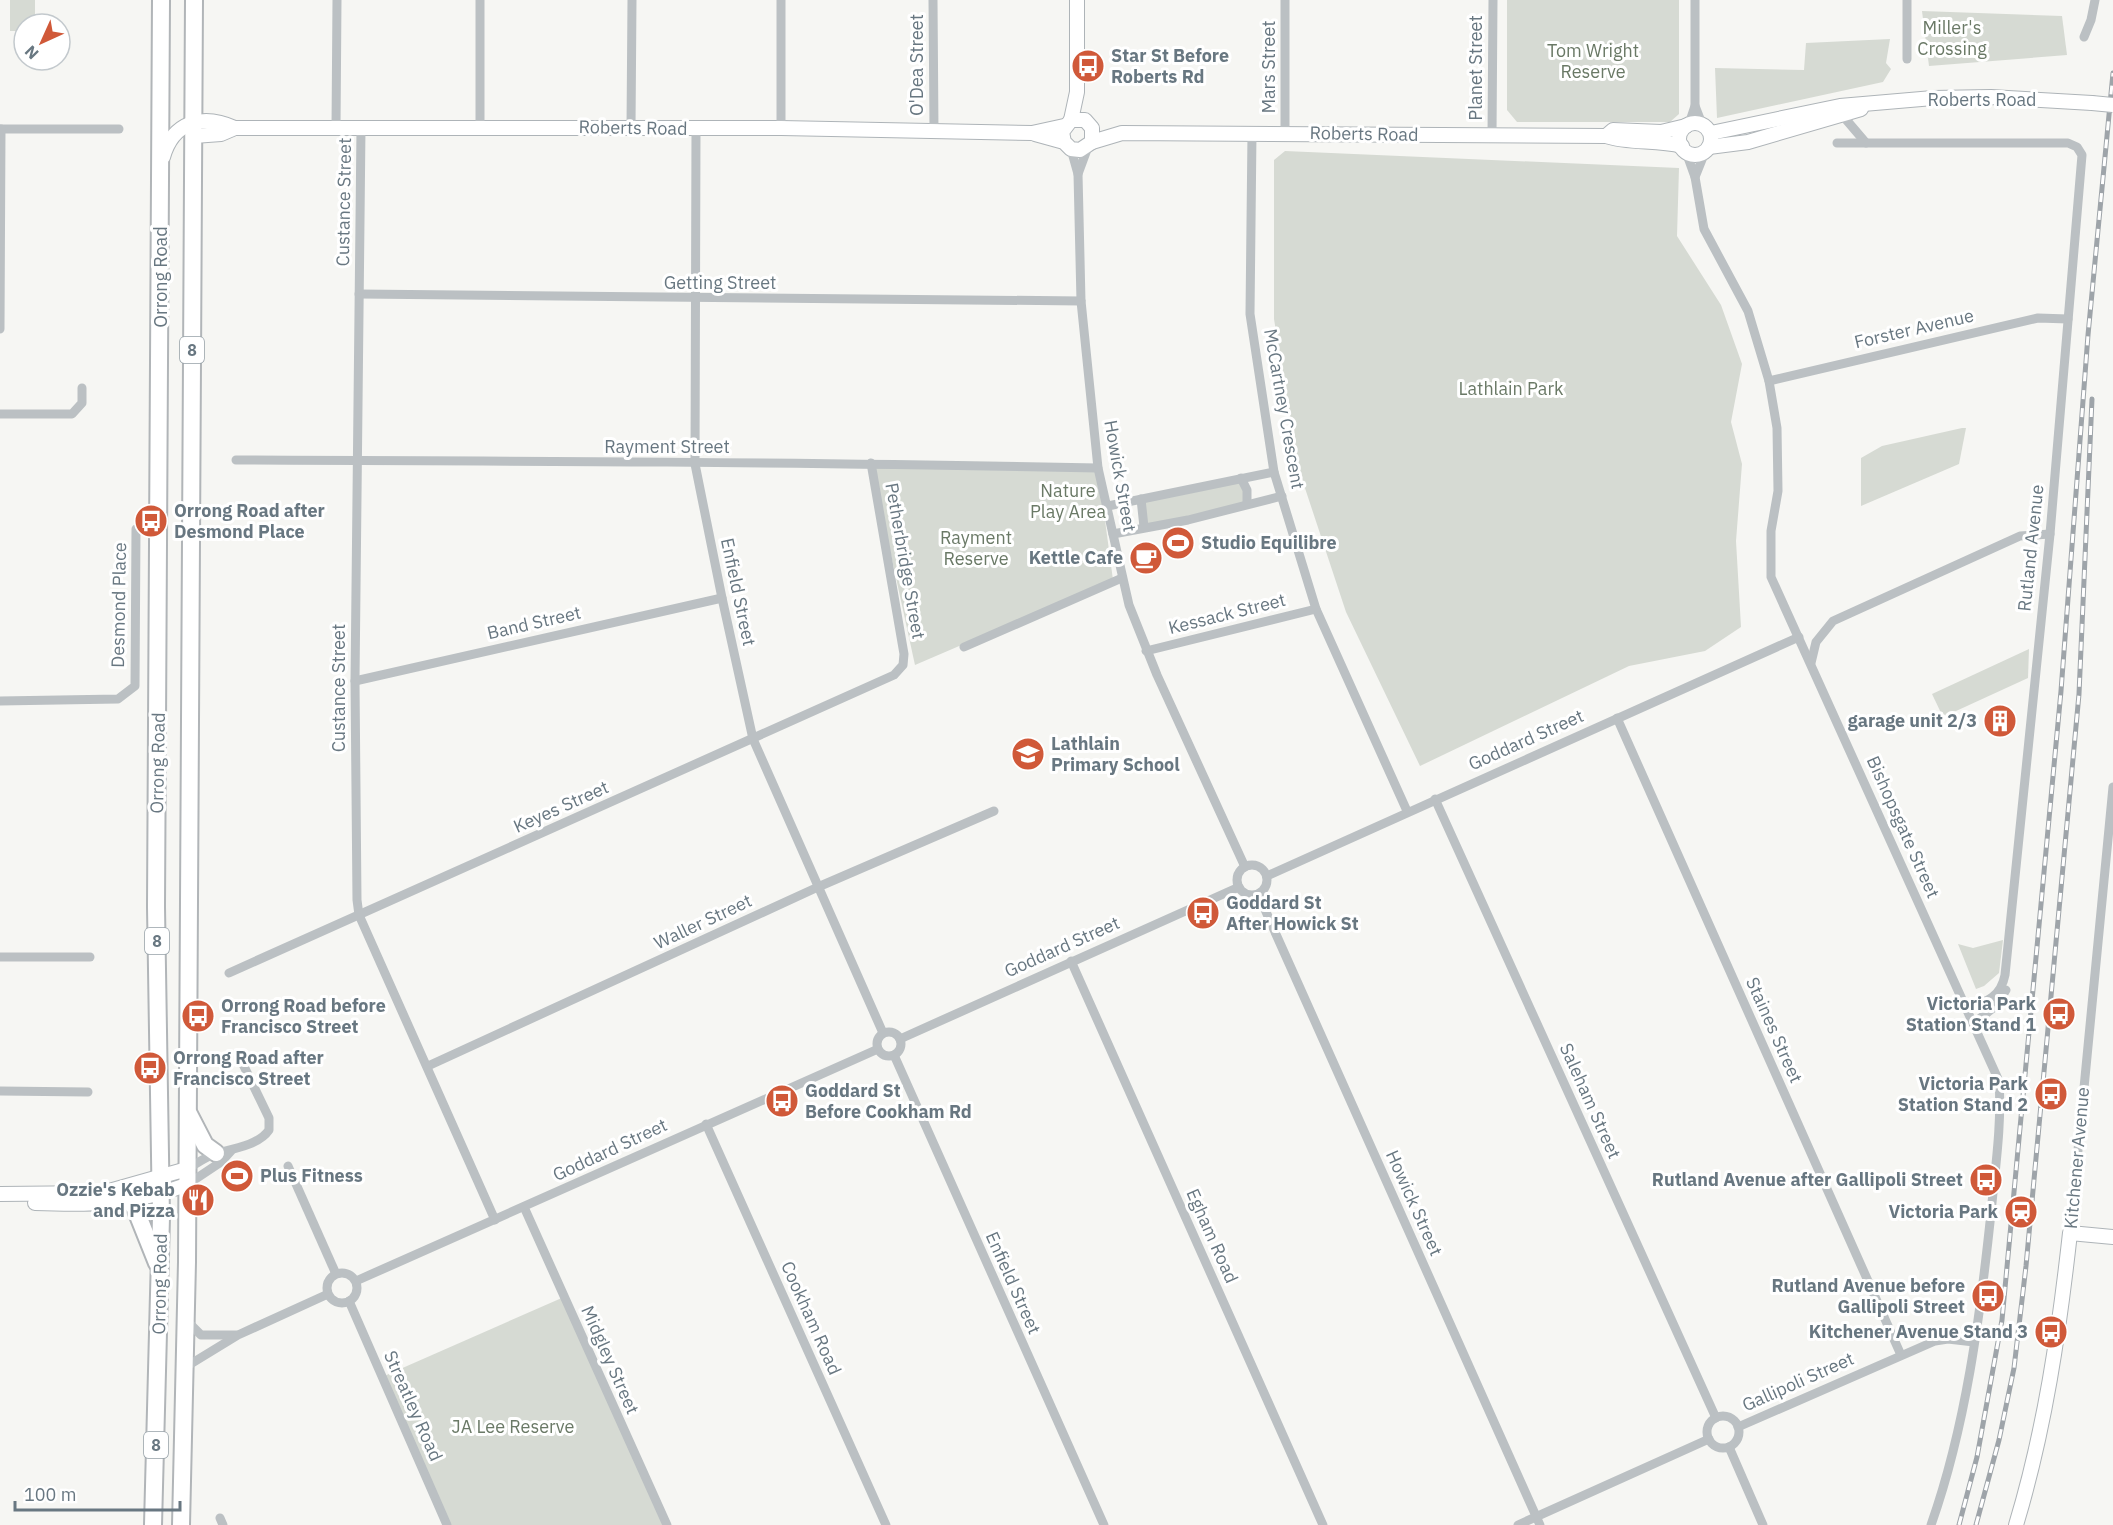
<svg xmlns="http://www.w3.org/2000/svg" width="2113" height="1525" font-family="'IBM Plex Sans',sans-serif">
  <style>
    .green { fill: #d6dad3 }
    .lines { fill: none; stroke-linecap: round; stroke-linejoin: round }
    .secondary-casing { stroke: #aeb4b8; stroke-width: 16 }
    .highway-casing { stroke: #b1b5b8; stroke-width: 20 }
    .street { stroke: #bbc0c3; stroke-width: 9 }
    .secondary { stroke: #fff; stroke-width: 14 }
    .highway { stroke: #fff; stroke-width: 16 }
    .rail-casing { stroke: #9ea4a9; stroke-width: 5 }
    .rail { stroke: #fff; stroke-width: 3; stroke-dasharray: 9; stroke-linecap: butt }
    .secondary-bridge-casing { stroke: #aeb4b8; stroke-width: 16; stroke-linecap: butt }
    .secondary-bridge { stroke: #fff; stroke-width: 14 }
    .labels { text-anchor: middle; stroke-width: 6; stroke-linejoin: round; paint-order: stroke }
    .shield { fill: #fff; stroke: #95a0a7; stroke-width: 1.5 }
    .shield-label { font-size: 16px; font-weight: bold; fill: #687781 }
    .park-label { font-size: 18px; fill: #6a7966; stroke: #fff }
    .poi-label { font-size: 18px; font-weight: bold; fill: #687781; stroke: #fff; text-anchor: start }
    .street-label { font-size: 18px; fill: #687781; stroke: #fff }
  </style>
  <rect width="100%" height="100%" fill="#f6f6f3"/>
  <!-- green -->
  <g class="green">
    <path d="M10 0H35V24H24V31H10Z"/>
    <path d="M1507 0H1679V114L1670 122H1517L1507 110Z"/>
    <path d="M1922 11 2062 16 2067 55 1929 66Z"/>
    <path d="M1890 39 1886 63 1891 69 1883 82 1717 118 1715 68 1804 70 1806 43Z"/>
    <path d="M1285 151 1679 168 1677 236 1721 305 1742 364 1731 422 1742 464 1736 541 1741 627 1705 651 1629 666 1420 766 1346 612 1298 467 1274 319V160Z"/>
    <path d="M1962 428H1966L1959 464 1861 506V458L1882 446Z"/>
    <path d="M871 463 1098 468 1113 580 915 665Z"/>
    <path d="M1241 478 1247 503 1144 527 1141 499Z"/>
    <path d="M2029 649 2028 678 1943 717 1932 694Z"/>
    <path d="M2003 940 1999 973 1984 986 1976 989 1958 944 1973 948Z"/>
    <path d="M564 1297 667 1525H447L382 1377Z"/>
  </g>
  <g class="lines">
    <!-- secondary casing -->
    <g class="secondary-casing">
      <g id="secondary">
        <path d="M1071 120 1077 92V0"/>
        <circle cx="1695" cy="139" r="16"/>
        <path d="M1711 133 1840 106 1933 98 1991 97 2092 103"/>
        <path d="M1035 134 1064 142 1071 149 1080 150 1092 142V128L1085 120H1071L1062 132 1064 142"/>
        <path d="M194 136 221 134 235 128"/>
        <path d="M1606 136 1613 130 1661 132 1686 126"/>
        <path d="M1092 142 1122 133 1606 136C1630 144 1657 139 1682 146"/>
        <path d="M1709 147 1748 142 1861 109"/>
        <path d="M163 157C173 122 202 113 235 128H781L1032 133 1064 126"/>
        <path d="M0 1194 102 1193 187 1169"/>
        <path d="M35 1203C93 1205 131 1205 186 1185"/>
        <path d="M2016 1525C2045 1429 2059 1332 2070 1233L2113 1237"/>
      </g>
    </g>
    <!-- highway casing -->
    <g class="highway-casing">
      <g id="highway">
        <path d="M189 1114 205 1145 216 1153"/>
        <path d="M130 1202 135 1208 157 1263"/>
        <path d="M153 1525 161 1217 156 907 161 0"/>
        <path d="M181 1525 187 1262 194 0"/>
      </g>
    </g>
    <!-- street -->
    <g class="street">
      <path d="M933 0 934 130"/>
      <path d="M1285 0V134"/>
      <path d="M1907 0V59"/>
      <path d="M2084 37 2091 20 2095 0"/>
      <path d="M1695 106 1702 124"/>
      <path d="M1843 116 1866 143"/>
      <path d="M1689 124 1695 106V0"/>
      <path d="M336 127 337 0"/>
      <path d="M631 127 632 0"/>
      <path d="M361 128 355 681 357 900 359 915 495 1220"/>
      <path d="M480 128V0"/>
      <path d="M781 128V0"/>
      <path d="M0 129H119"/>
      <path d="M696 129 695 464 722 598 753 739 883 1033"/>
      <path d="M1252 133 1250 314 1274 472 1316 609 1407 811"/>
      <path d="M1492 135 1493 0"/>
      <path d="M1837 143H2068L2077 147 2082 155 2050 534 2005 975C2001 996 1987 1003 1967 1007"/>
      <path d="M1071 149 1078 174 1081 301 1098 468 1129 605 1157 675 1245 867"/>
      <path d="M1686 152 1695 177 1704 229 1748 311 1769 381 1777 428 1778 491 1771 531V577L1999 1081C2002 1125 1995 1169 1991 1213 1980 1317 1966 1426 1931 1525"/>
      <path d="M1078 174 1088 147"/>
      <path d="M1695 177 1705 152"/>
      <path d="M359 294 1081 301"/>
      <path d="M0 329 1 129"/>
      <path d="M1769 381 2038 318 2068 319"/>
      <path d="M0 414H72L82 403V388"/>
      <path d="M236 460C524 461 811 462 1098 468"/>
      <path d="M1241 478 1247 490V503"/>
      <path d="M1141 499 1144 527"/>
      <path d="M1108 506 1274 472"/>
      <path d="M1113 534 1188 520 1282 496"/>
      <path d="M964 647 1122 578"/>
      <path d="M1146 651 1316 609"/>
      <path d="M1811 663 1816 642 1833 621 2020 536 2050 534"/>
      <path d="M355 681 722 598"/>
      <path d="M0 701 118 699 135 686 136 529"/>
      <path d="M1617 718 1901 1355"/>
      <path d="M1435 799 1716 1418"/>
      <circle cx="1252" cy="880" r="15"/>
      <path d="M1267 876 1799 637"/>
      <path d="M1258 894 1540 1525"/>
      <path d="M0 957H90"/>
      <path d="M1071 961 1323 1525"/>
      <path d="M229 973 894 675 903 665 904 654 871 463"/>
      <path d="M1974 1023 1997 1005 2006 990"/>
      <circle cx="889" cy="1044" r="12"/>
      <path d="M900 1039 1239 887"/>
      <path d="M894 1055 1104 1525"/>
      <path d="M428 1066 818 887 994 811"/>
      <path d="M0 1091 88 1092"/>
      <path d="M706 1124 886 1525"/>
      <path d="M288 1166 336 1274"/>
      <path d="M187 1169C196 1164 207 1156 217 1153 233 1149 259 1145 269 1130V1118L240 1058"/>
      <path d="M188 1184 221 1162 231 1151"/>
      <path d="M524 1207 667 1525"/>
      <path d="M2070 1233 2113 787"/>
      <circle cx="342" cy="1288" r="15"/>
      <path d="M356 1281 878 1049"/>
      <path d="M349 1301 447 1525"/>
      <path d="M187 1321 201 1335H236"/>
      <path d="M184 1368 238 1335 328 1294"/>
      <circle cx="1723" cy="1432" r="16"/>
      <path d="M1738 1427 1935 1341 1948 1339 1974 1342"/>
      <path d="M1729 1447 1763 1525"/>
      <path d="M220 1518 223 1525"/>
      <path d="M1518 1525 1709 1439"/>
    </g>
    <!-- secondary -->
    <use href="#secondary" class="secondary"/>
    <!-- highway -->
    <use href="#highway" class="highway"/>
    <!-- rail casing -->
    <g class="rail-casing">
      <g id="rail">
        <path d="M1959 1525 1977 1457 2002 1320 2061 691 2088 335 2113 73"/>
        <path d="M1976 1525 1999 1440 2014 1368 2026 1266 2079 694 2092 399"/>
      </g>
    </g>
    <!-- rail -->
    <use href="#rail" class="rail"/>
    <!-- secondary-bridge casing -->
    <g class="secondary-bridge-casing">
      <path id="secondary-bridge" d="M2092 103 2113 105"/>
    </g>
    <!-- secondary-bridge -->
    <use href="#secondary-bridge" class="secondary-bridge"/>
  </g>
  <!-- icons -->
  <defs>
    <g id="bus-disc" transform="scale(1.725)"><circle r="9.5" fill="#d05939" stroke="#fff"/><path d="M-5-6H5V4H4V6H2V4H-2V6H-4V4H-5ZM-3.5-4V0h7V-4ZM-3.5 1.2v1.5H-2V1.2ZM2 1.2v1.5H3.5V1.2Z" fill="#fff"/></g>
    <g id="stadium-disc" transform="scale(1.725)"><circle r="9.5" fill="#d05939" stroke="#fff"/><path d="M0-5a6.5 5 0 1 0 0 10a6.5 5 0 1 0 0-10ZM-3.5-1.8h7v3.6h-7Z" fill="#fff"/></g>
    <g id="cafe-disc" transform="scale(1.725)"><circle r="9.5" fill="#d05939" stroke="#fff"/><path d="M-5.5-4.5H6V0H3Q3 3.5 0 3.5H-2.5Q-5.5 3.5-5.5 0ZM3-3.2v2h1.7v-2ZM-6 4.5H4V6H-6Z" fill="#fff"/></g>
    <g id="building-disc" transform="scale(1.725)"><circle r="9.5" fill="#d05939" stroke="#fff"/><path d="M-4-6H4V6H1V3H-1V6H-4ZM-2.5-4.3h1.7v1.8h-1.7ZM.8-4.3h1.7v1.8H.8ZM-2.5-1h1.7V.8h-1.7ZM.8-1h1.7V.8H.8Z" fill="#fff"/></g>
    <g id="school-disc" transform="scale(1.725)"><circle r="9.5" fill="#d05939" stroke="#fff"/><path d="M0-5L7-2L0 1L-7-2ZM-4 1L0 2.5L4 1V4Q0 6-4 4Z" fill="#fff"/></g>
    <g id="restaurant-disc" transform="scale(1.725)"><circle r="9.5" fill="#d05939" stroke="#fff"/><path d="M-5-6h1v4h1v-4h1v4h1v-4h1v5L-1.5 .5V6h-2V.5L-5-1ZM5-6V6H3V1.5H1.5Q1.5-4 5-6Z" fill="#fff"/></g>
    <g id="station-disc" transform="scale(1.725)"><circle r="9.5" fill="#d05939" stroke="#fff"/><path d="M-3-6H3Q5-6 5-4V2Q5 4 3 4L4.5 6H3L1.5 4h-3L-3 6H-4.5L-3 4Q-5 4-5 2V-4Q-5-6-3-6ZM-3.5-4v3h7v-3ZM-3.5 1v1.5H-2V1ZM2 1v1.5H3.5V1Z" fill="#fff"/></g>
  </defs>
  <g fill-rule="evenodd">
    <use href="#bus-disc" x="1088" y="66"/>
    <use href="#bus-disc" x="151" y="521"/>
    <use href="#stadium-disc" x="1178" y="543"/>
    <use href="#cafe-disc" x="1146" y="558"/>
    <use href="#building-disc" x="2000" y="721"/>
    <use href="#school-disc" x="1028" y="754"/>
    <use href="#bus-disc" x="1203" y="913"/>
    <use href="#bus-disc" x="2059" y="1014"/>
    <use href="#bus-disc" x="198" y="1016"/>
    <use href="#bus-disc" x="150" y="1068"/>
    <use href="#bus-disc" x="2051" y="1094"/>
    <use href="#bus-disc" x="782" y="1101"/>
    <use href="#stadium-disc" x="237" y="1176"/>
    <use href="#bus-disc" x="1986" y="1180"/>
    <use href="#restaurant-disc" x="198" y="1200"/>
    <use href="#station-disc" x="2021" y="1212"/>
    <use href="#bus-disc" x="1988" y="1296"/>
    <use href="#bus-disc" x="2051" y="1332"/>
  </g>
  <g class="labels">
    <!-- shield labels -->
    <g class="shield">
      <rect x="180" y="337" width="24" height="26" rx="4.5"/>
      <rect x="145" y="928" width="24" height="26" rx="4.5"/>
      <rect x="144" y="1432" width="24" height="26" rx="4.5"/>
    </g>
    <g class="shield-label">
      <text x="192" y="356">8</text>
      <text x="157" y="947">8</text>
      <text x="156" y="1451">8</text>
    </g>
    <!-- park labels -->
    <g class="park-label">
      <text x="1952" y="34">Miller's<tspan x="1952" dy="21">Crossing</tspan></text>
      <text x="1593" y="57">Tom Wright<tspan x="1593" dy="21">Reserve</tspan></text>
      <text x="1511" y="395">Lathlain Park</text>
      <text x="1068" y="497">Nature<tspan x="1068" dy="21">Play Area</tspan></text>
      <text x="976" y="544">Rayment<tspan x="976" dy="21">Reserve</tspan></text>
      <text x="513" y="1433">JA Lee Reserve</text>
    </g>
    <!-- poi labels -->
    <g class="poi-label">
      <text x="1111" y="62">Star St Before<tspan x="1111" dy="21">Roberts Rd</tspan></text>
      <text x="174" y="517">Orrong Road after<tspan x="174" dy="21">Desmond Place</tspan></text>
      <text x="1201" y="549">Studio Equilibre</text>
      <text x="1123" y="564" text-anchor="end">Kettle Cafe</text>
      <text x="1977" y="727" text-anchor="end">garage unit 2/3</text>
      <text x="1051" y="750">Lathlain<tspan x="1051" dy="21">Primary School</tspan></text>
      <text x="1226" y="909">Goddard St<tspan x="1226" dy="21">After Howick St</tspan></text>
      <text x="2036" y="1010" text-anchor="end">Victoria Park<tspan x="2036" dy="21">Station Stand 1</tspan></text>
      <text x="221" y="1012">Orrong Road before<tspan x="221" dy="21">Francisco Street</tspan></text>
      <text x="173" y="1064">Orrong Road after<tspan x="173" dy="21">Francisco Street</tspan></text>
      <text x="2028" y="1090" text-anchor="end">Victoria Park<tspan x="2028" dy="21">Station Stand 2</tspan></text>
      <text x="805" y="1097">Goddard St<tspan x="805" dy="21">Before Cookham Rd</tspan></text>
      <text x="260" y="1182">Plus Fitness</text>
      <text x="1963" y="1186" text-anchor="end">Rutland Avenue after Gallipoli Street</text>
      <text x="175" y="1196" text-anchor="end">Ozzie's Kebab<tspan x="175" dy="21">and Pizza</tspan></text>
      <text x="1998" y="1218" text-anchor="end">Victoria Park</text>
      <text x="1965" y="1292" text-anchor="end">Rutland Avenue before<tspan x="1965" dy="21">Gallipoli Street</tspan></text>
      <text x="2028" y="1338" text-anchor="end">Kitchener Avenue Stand 3</text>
    </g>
    <!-- street labels -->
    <g class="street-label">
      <text transform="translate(917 65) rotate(-90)" y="6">O'Dea Street</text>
      <text transform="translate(1269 67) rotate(-90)" y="6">Mars Street</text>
      <text transform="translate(1476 68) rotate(-90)" y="6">Planet Street</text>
      <text x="1982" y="106">Roberts Road</text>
      <text transform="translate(633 128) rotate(1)" y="6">Roberts Road</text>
      <text transform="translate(1364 134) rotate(1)" y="6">Roberts Road</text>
      <text transform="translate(344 202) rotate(-89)" y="6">Custance Street</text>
      <text transform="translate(161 277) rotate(-90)" y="6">Orrong Road</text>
      <text x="720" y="289">Getting Street</text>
      <text transform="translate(1914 329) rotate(-13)" y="6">Forster Avenue</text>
      <text transform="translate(1284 409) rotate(80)" y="6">McCartney Crescent</text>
      <text x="667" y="453">Rayment Street</text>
      <text transform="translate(1120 476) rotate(80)" y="6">Howick Street</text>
      <text transform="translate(2031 548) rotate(-84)" y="6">Rutland Avenue</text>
      <text transform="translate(905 561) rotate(80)" y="6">Petherbridge Street</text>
      <text transform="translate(738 592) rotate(78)" y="6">Enfield Street</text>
      <text transform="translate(119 605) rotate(-89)" y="6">Desmond Place</text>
      <text transform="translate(1227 614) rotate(-14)" y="6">Kessack Street</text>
      <text transform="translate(534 623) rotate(-13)" y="6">Band Street</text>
      <text transform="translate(339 688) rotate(-90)" y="6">Custance Street</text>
      <text transform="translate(1526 740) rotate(-24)" y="6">Goddard Street</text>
      <text transform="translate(158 763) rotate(-89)" y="6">Orrong Road</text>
      <text transform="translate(561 807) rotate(-24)" y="6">Keyes Street</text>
      <text transform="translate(1903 827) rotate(66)" y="6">Bishopsgate Street</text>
      <text transform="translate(703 922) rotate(-25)" y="6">Waller Street</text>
      <text transform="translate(1062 947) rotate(-24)" y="6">Goddard Street</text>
      <text transform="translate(1774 1030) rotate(66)" y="6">Staines Street</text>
      <text transform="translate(1590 1101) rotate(66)" y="6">Saleham Street</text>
      <text transform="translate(610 1150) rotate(-25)" y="6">Goddard Street</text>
      <text transform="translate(2077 1158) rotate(-85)" y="6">Kitchener Avenue</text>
      <text transform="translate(1414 1203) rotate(66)" y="6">Howick Street</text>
      <text transform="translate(1212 1236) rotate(66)" y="6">Egham Road</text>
      <text transform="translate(1013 1283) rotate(66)" y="6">Enfield Street</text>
      <text transform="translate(160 1284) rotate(-89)" y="6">Orrong Road</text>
      <text transform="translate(811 1318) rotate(66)" y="6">Cookham Road</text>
      <text transform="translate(610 1360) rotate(66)" y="6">Midgley Street</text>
      <text transform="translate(1798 1382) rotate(-24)" y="6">Gallipoli Street</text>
      <text transform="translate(413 1406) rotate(66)" y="6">Streatley Road</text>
    </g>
  </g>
  <!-- north arrow -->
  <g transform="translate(42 42) rotate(225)"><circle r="28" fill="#ffffff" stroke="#c3c9cd" stroke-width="1.5"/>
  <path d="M0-4.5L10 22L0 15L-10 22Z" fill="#d05939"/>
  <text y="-9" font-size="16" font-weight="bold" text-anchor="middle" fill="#687781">N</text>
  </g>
  <!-- scale -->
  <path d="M15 1501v9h165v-9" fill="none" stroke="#687781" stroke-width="3"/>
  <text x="24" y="1501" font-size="18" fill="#687781" stroke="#ffffff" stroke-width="4.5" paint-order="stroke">100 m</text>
</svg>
